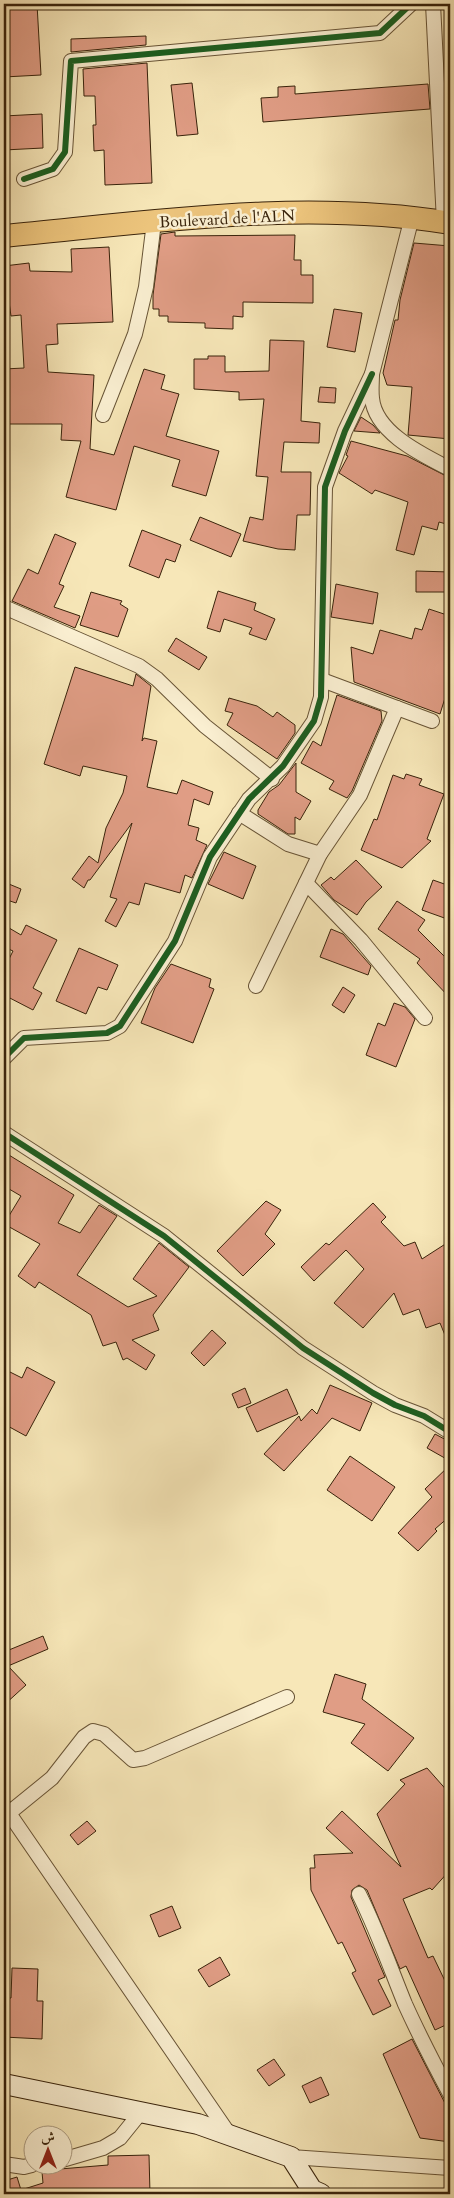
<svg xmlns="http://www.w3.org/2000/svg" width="454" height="2198" font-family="Cardo,Amiri,serif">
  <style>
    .building { fill: #e09d85; stroke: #39230b }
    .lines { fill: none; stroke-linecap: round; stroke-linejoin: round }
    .minor-casing { stroke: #685436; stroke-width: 16 }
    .secondary-casing { stroke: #39230b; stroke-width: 22 }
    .primary-casing { stroke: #39230b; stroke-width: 24 }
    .minor { stroke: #faefd1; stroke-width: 14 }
    .secondary { stroke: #faefd1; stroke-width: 20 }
    .primary { stroke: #ecc47c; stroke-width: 22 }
    .cycleway-casing { stroke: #faefd1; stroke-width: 9 }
    .cycleway { stroke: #1b5e20; stroke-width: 6 }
    .labels { text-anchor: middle; stroke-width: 5; stroke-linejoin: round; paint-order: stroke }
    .street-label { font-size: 16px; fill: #39230b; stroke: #faefd1 }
  </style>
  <rect width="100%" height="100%" fill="#f7e7b8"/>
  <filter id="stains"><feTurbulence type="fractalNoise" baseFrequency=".004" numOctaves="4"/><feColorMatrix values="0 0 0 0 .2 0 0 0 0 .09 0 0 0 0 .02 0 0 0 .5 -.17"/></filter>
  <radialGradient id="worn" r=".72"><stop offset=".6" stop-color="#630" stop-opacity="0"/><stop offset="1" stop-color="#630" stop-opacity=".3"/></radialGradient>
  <!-- building -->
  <g class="building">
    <path d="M4 4H37L41 75 4 77Z"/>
    <path d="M146 36V45L71 52V39Z"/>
    <path d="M147 63 152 183 105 185 104 150 94 151 93 125H96L95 96H84L83 69Z"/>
    <path d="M192 83 198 134 177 136 171 85Z"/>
    <path d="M428 84 430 109 263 122 261 98 278 97V87L295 86V94Z"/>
    <path d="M42 114 43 148 4 150V116Z"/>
    <path d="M175 232V236L295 235 294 260H301V275H313V303L243 302V317L233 316V329L205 328V323L168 322V316H159V309H153V295L161 234Z"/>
    <path d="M414 243 450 246V338L448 337 445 368H450V439L408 435 412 387 387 385 383 373 395 320H398L400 300Z"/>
    <path d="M109 247 113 322 57 324 58 344 46 345 48 372 94 375 90 449 114 455 144 369 165 375 161 389 179 394 166 436 219 451 206 496 172 486 180 460 134 446 116 510 66 497 81 441 61 440 62 424H4V369L24 368 21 315 11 316 4 266 29 263 30 271 72 272 71 249Z"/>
    <path d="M334 309 362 313 355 352 327 347Z"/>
    <path d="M270 340 304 341 301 421 320 423 319 443 284 442 281 472H311L310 515H297L295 550 278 549 243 541 250 517 263 520 268 477 256 476 264 399 239 400V392L194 389V359H208V356H225V372L269 371Z"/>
    <path d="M320 387 336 388 335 403 318 402Z"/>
    <path d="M361 417 373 425 380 433 354 431Z"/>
    <path d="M351 441 407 456 450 478V525L439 522 437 530 422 526 414 555 396 550 408 502 375 490 372 494 339 473 348 456 346 455Z"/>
    <path d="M200 517 241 534 231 557 190 540Z"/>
    <path d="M142 530 181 545 175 562 166 559 159 578 129 566Z"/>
    <path d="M55 534 76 543 59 584 64 586 54 607 80 616 75 628 12 601 28 569 38 574Z"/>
    <path d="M416 571 450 572V592H416Z"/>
    <path d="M336 584 378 593 373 624 331 617Z"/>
    <path d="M218 591 256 603 254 610 275 619 266 640 249 634 252 628 224 619 220 632 207 628Z"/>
    <path d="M91 592 122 601 120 604 128 609 118 637 80 625Z"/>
    <path d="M429 609 450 616V682L440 714 354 682 351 647 373 654 380 630 412 639 415 628 422 630Z"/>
    <path d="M176 638 207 657 199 670 168 651Z"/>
    <path d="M75 667 133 686 136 674 151 686 142 741 144 738 157 741 147 787 177 794 182 780 213 792 209 805 194 799 188 825 199 828 196 840 207 845 192 878 185 875 180 893 145 883 139 905 129 902 116 927 105 921 117 899 110 897 132 823 90 880H88L84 888 72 879 89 856 98 863 106 828 123 793 127 776 83 766 80 776 44 764Z"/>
    <path d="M337 695 381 711 382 721 352 791 347 798 329 789 334 781 301 763 313 741 321 746Z"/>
    <path d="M229 698 257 706 273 717 277 712 295 725V733L277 759 227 725 233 713 225 711Z"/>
    <path d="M296 763V792L311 801 300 820 295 817V834H288L258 814V810L269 792 279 785Z"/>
    <path d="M406 774 422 779 419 785 444 794 427 839 431 841 402 868 361 850 374 819 377 820 393 775 404 779Z"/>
    <path d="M224 852 256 866 243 899 208 884Z"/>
    <path d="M356 860 382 887 366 902 357 915 334 900 321 885 331 877 334 880Z"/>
    <path d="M433 880 450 886V920L422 910Z"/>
    <path d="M4 882 21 889 16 903 4 899Z"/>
    <path d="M397 901 425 920 418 930 444 956 450 950V998L417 963 420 959 378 929Z"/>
    <path d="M4 925 21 935 26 925 57 940 33 988 42 993 33 1010 4 995V969L13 951 4 947Z"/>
    <path d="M331 929 343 934 371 966 368 975 320 957Z"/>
    <path d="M79 948 118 965 107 990 98 987 86 1014 56 1001Z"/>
    <path d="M171 964 211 979 209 987 214 989 193 1043 141 1023 155 988Z"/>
    <path d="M343 987 355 995 344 1013 332 1005Z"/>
    <path d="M394 1003 405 1007 415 1019 396 1067 366 1055 378 1023 385 1026Z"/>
    <path d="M4 1152 74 1195 58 1223 80 1233 99 1205 117 1216 77 1275 128 1307 157 1296 133 1279 159 1243 189 1267 153 1315 159 1330 132 1340 155 1355 146 1370 127 1358 123 1360 116 1342 103 1346 91 1315 39 1282 35 1288 18 1276 40 1244 4 1224 21 1196 4 1186Z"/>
    <path d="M266 1201 281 1210 265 1234 275 1244 243 1276 217 1251Z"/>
    <path d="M373 1203 386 1217 381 1222 404 1246 415 1242 422 1259 450 1241V1345H449L440 1323 426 1328 419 1309 403 1315 394 1293 363 1328 334 1303 364 1269 346 1250 314 1281 301 1267 326 1243 329 1245Z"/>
    <path d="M212 1330 226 1343 204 1366 191 1353Z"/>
    <path d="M27 1367 55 1382 26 1436 4 1424V1369L22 1378Z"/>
    <path d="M330 1385 372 1403 360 1431 332 1418 284 1471 264 1454 299 1416 301 1421 312 1409 317 1414Z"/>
    <path d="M245 1388 251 1403 238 1408 232 1394Z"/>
    <path d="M287 1389 298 1414 257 1432 246 1408Z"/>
    <path d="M435 1434 450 1442V1461L427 1448Z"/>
    <path d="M350 1456 395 1487 372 1521 327 1490Z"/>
    <path d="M450 1465V1516L435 1529 437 1531 418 1551 398 1533 432 1497 425 1489Z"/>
    <path d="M43 1636 48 1649 8 1666 26 1685 4 1705V1652Z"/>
    <path d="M335 1674 366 1684 362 1699 414 1738 388 1771 351 1743 365 1724 323 1712Z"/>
    <path d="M427 1768 450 1794V1870L432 1890 430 1888 403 1899 428 1958 433 1956 445 1981 450 1979V2023L435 2030 406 1966 400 1969 367 1890 359 1885 352 1890 351 1897 385 1977 378 1980 391 2006 373 2015 352 1973 356 1971 342 1942 338 1944 311 1890 310 1868H315L314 1855 353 1853 326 1828 342 1811 401 1867 377 1814 405 1784 400 1780Z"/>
    <path d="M87 1821 96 1831 78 1845 70 1835Z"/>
    <path d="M172 1906 181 1928 159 1937 150 1915Z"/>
    <path d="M220 1957 230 1975 209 1987 198 1970Z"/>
    <path d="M12 1968 38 1969 37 2001H43L42 2039 4 2037V1998H11Z"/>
    <path d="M412 2039 450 2113V2142L420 2138 383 2054Z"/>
    <path d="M274 2059 285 2075 269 2086 257 2070Z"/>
    <path d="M321 2077 329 2095 310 2103 302 2086Z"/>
    <path d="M149 2155 150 2194H4V2181L17 2177 21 2190 43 2183 42 2172 54 2171V2166L60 2169 108 2165V2156Z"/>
  </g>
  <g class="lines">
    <!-- minor casing -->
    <g class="minor-casing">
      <g id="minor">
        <path d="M433 4 444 222 450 221"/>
        <path d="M24 179 53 169 65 152 71 61 380 33 411 4"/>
        <path d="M412 217 372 374C372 382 371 390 372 398 375 433 423 455 450 469"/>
        <path d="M103 415 135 334 146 287 154 222"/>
        <path d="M4 607 139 666 157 679 205 726 272 779"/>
        <path d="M322 680 432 721"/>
        <path d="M239 813 288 844 320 854"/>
        <path d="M306 883 361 940 425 1018"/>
        <path d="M256 986 320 854 360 795 397 708"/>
        <path d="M4 1058 24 1038 107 1033 120 1026 175 941 210 857 249 799 283 766 314 721 321 697 325 487 345 431 372 374"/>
        <path d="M4 1133 164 1236 303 1348 373 1393 395 1405 424 1416 450 1432"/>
        <path d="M4 1806 229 2134"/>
        <path d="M9 1813 52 1778 84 1737 93 1731 104 1734 133 1760 145 1758 287 1697"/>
        <path d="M359 1894C377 1930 390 1967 405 2004 419 2035 434 2064 450 2094"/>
        <path d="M291 2157 450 2168"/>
        <path d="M62 2160 103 2148 120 2138 141 2112"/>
        <path d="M4 2164 24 2167 32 2165"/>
      </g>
    </g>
    <!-- secondary casing -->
    <g class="secondary-casing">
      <path id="secondary" d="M4 2084 198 2124 291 2157 312 2190 321 2194"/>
    </g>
    <!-- primary casing -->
    <g class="primary-casing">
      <path id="primary" d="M4 236C152 222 302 199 450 223"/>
    </g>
    <!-- minor -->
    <use href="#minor" class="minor"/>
    <!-- secondary -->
    <use href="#secondary" class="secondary"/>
    <!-- primary -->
    <use href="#primary" class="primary"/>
    <!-- cycleway casing -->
    <g class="cycleway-casing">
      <g id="cycleway">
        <path d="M24 179 53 169 65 152 71 61 380 33 411 4"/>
        <path d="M4 1058 24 1038 107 1033 120 1026 175 941 210 857 249 799 283 766 314 721 321 697 325 487 345 431 372 374"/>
        <path d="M4 1133 164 1236 303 1348 373 1393 395 1405 424 1416 450 1432"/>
      </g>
    </g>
    <!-- cycleway -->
    <use href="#cycleway" class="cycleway"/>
  </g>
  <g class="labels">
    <!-- street labels -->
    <g class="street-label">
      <text transform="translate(227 218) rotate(-3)" y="6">Boulevard de l'ALN</text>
    </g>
  </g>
  <!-- margin -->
  <rect width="454" height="2198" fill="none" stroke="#f7e7b8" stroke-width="20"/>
  <rect x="5" y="5" width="444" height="2188" fill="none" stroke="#39230b" stroke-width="2.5"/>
  <rect x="10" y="10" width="434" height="2178" fill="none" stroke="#39230b"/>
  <!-- north arrow -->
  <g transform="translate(48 2150)"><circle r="24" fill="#faefd1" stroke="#ad9d82"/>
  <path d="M0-4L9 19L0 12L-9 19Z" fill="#8f2418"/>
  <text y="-8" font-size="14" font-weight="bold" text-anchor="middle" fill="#39230b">ش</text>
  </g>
  <rect width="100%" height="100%" filter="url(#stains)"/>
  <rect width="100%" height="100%" fill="url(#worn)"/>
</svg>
